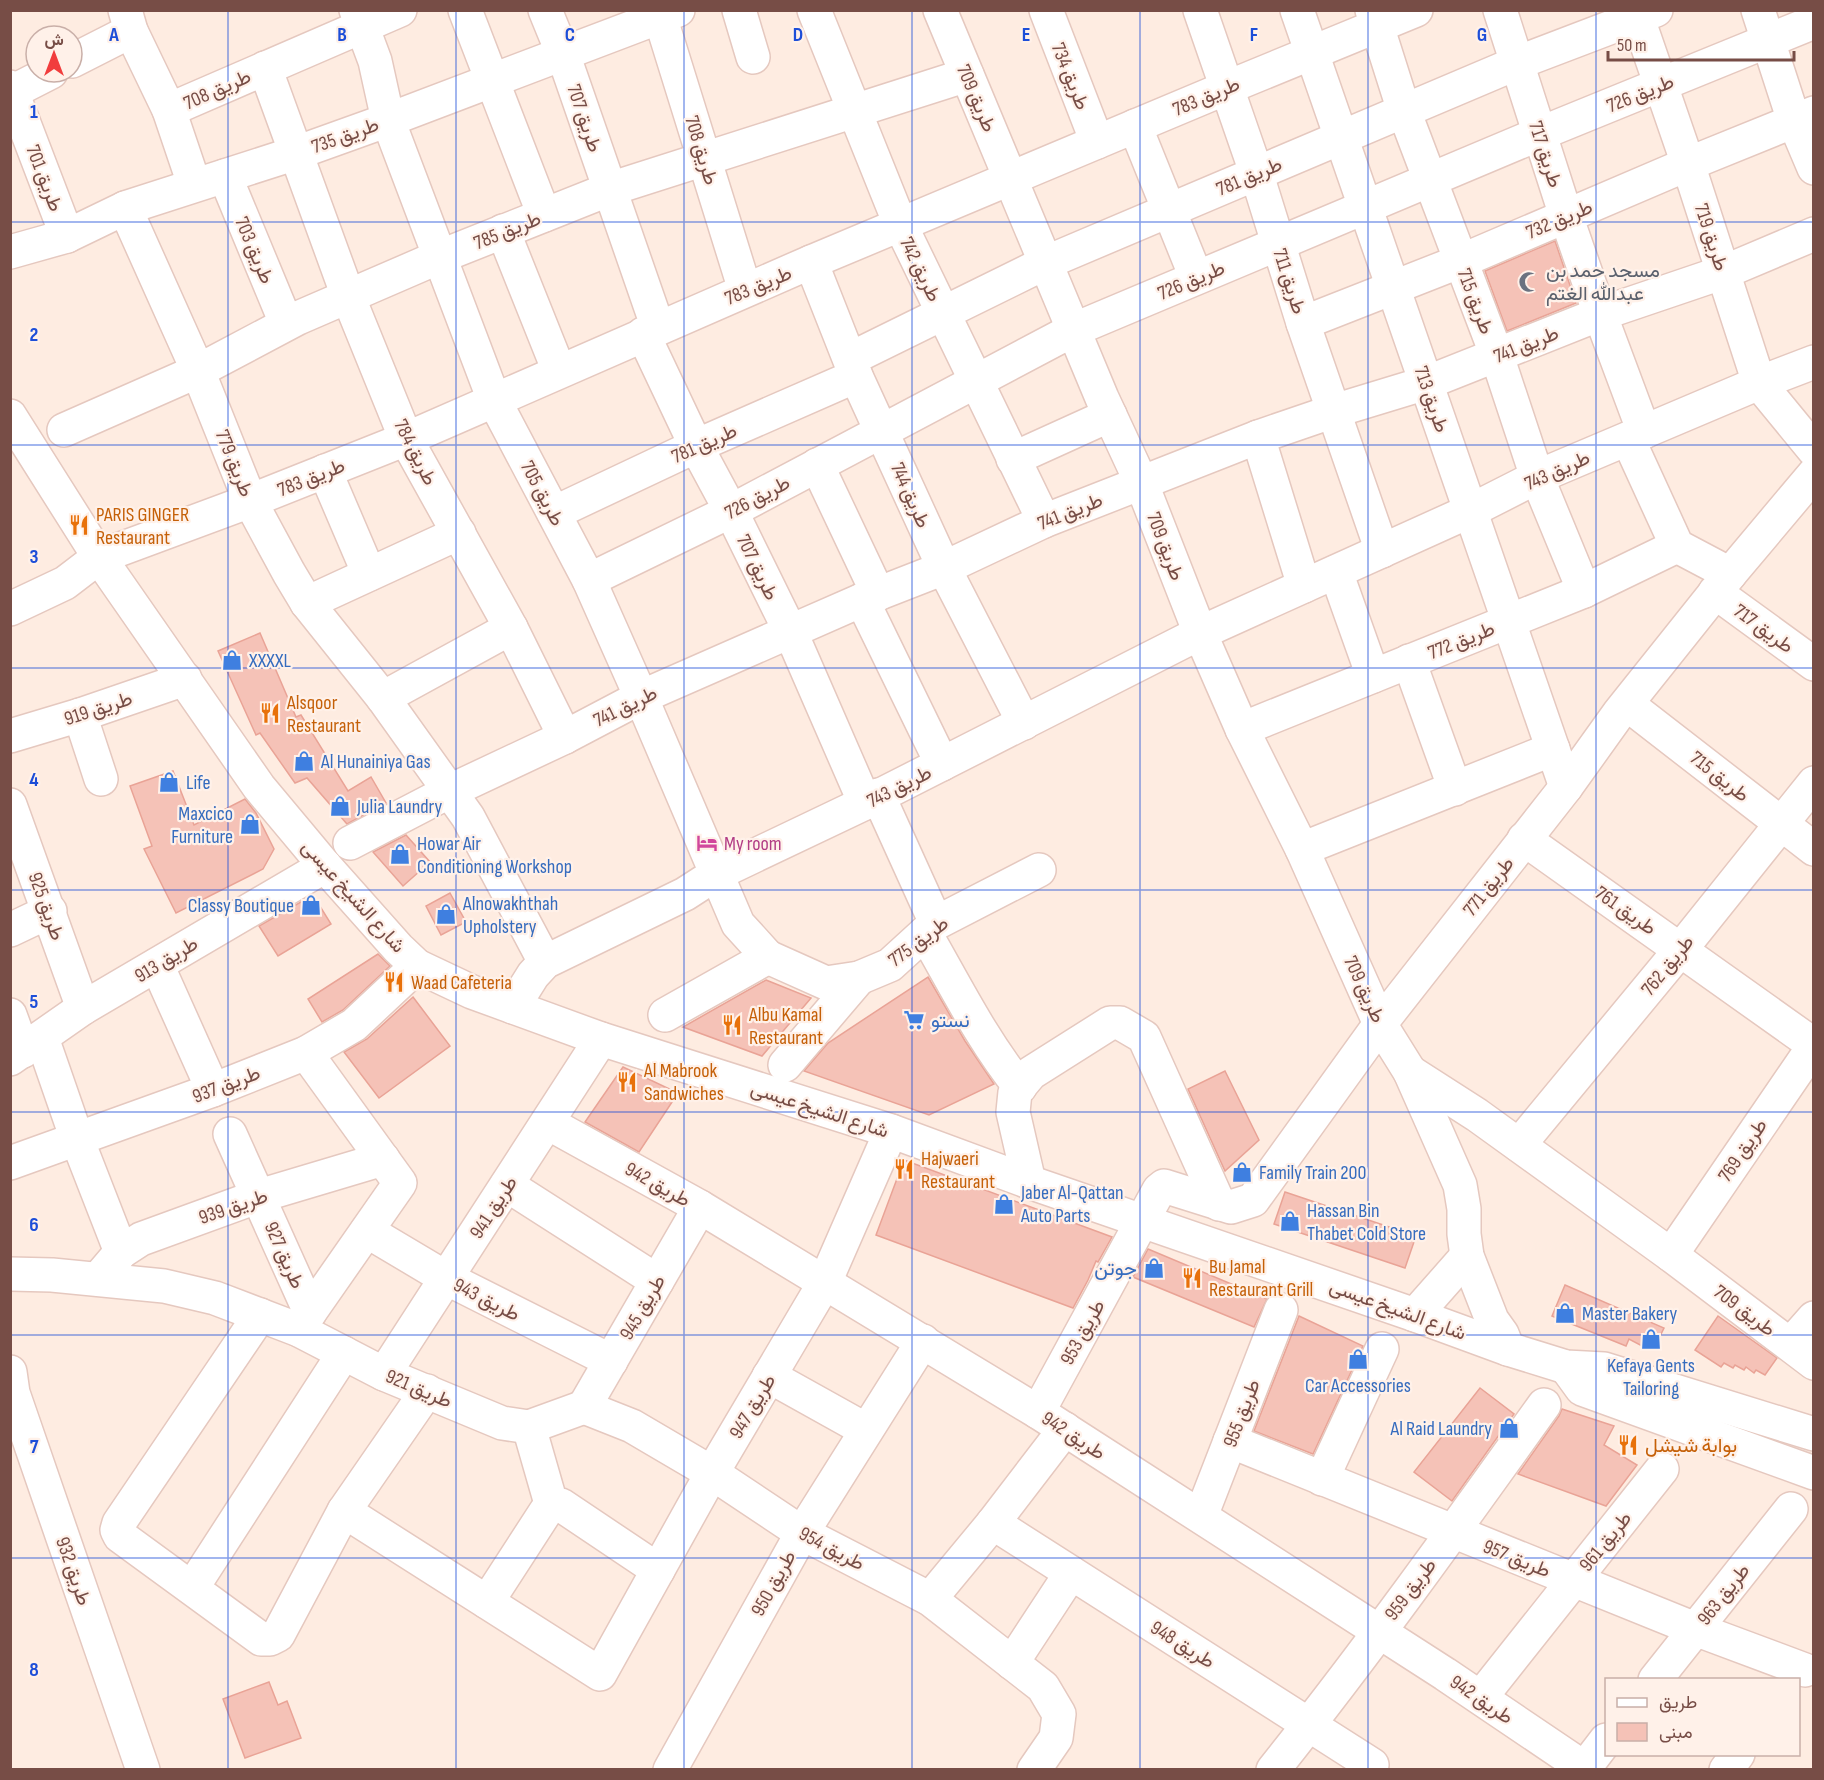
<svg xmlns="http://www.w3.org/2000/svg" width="1824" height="1780" font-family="'Sofia Sans Condensed',Vazirmatn,sans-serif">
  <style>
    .building { fill: #f5c2b7; stroke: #e9a396; stroke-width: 1.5 }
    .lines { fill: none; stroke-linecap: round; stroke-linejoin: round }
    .minor-casing { stroke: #e5c8bf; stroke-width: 36 }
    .minor { stroke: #fff; stroke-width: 33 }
    .grid { fill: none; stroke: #1d4ed8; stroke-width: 1.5; stroke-opacity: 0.55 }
    .labels { text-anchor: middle; stroke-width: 4.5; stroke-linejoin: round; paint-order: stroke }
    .street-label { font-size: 20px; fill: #774d46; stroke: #fff1e9 }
    .worship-label { font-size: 20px; fill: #5b616d; stroke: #fff1e9; text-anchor: start }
    .food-label { font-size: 20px; fill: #c56008; stroke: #fff1e9; text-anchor: start }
    .shop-label { font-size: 20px; fill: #366cbe; stroke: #fff1e9; text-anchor: start }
    .hotel-label { font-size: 20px; fill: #b23c85; stroke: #fff1e9; text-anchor: start }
    .grid-label { font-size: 20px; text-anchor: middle; font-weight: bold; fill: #1d4ed8; stroke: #fff1e9; stroke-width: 4.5; stroke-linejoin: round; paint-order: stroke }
  </style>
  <rect width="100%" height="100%" fill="#feece1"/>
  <!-- building -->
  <g class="building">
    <path d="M1555 241 1576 303 1507 331 1485 271Z"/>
    <path d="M260 633 296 717 301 715 348 791 371 777 386 803 347 824 307 778 295 783 260 733 256 735 218 651Z"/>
    <path d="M173 771 194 825 245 799 256 813 274 849 263 869 176 913 144 849 152 846 130 786Z"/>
    <path d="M406 835 430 862 403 886 373 852Z"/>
    <path d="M450 893 466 922 441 935 426 906Z"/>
    <path d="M313 895 331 924 278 956 259 926Z"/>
    <path d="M378 954 390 966 343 1010 322 1022 308 999Z"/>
    <path d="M928 977 965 1041 994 1084 929 1115 804 1071 828 1043Z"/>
    <path d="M766 980 811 998 762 1056 683 1027Z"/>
    <path d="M413 997 450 1046 379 1098 344 1052 367 1039Z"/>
    <path d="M623 1067 678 1093 639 1152 585 1122Z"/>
    <path d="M1225 1071 1259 1140 1225 1171 1188 1089Z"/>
    <path d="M904 1160 1112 1237 1098 1262 1096 1261 1088 1280 1073 1308 876 1235Z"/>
    <path d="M1285 1192 1416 1236 1405 1268 1274 1224Z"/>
    <path d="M1148 1249 1267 1299 1254 1327 1133 1277Z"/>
    <path d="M1565 1285 1664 1328 1655 1346 1644 1340 1642 1346 1629 1339 1626 1346 1552 1316Z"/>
    <path d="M1299 1316 1363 1346 1313 1454 1254 1431Z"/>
    <path d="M1718 1316 1777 1358 1765 1375 1756 1370 1754 1373 1746 1367 1744 1370 1735 1365 1733 1368 1724 1363 1721 1367 1695 1350Z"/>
    <path d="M1480 1388 1514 1414 1452 1501 1414 1472Z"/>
    <path d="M1562 1409 1614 1426 1604 1445 1637 1465 1606 1506 1518 1474 1559 1416Z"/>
    <path d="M269 1682 278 1705 287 1701 301 1738 245 1758 223 1699Z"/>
  </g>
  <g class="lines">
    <!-- minor casing -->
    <g class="minor-casing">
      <g id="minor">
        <path d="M125 10 131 31 169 110 194 184"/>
        <path d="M356 10 375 61 388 120 494 400 589 580 641 697 738 924 768 957"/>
        <path d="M465 10 544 215"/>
        <path d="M545 10 563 54 658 328"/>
        <path d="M658 10 745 290"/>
        <path d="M739 10 753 57"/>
        <path d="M814 10 900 224 1044 521"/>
        <path d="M940 10 1102 398 1141 482 1200 633 1242 729 1302 849 1380 1024 1410 1072 1460 1185 1464 1209V1234L1467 1256 1492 1320 1502 1334 1508 1349"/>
        <path d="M1046 10 1097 142"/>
        <path d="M1200 10 1256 172 1303 323 1382 551"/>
        <path d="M1297 10 1566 787"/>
        <path d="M1372 10 1404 111 1497 356 1537 477 1584 591"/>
        <path d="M1500 10 1566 216 1600 314 1644 432"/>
        <path d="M1635 10 1688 164 1759 383 1814 450"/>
        <path d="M1758 10 1794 121 1814 168"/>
        <path d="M72 61 131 31"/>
        <path d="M265 68 348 296 406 439 511 628 565 737"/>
        <path d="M10 87 67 236"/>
        <path d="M10 93 51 72"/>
        <path d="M169 110 400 10"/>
        <path d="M1135 126 1196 277"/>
        <path d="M225 176 286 323"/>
        <path d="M125 208 198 371 250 501 289 573 307 603 383 698 468 817 545 962"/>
        <path d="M503 231 559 371"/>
        <path d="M10 252 67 236 125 208 296 153 388 120 678 10"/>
        <path d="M811 262 856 376 944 568 1024 723"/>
        <path d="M1303 323 1461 261 1688 164 1814 113"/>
        <path d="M643 334 696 446 731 511 791 633 865 803"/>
        <path d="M850 359 1045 263 1517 63 1656 10"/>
        <path d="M10 416 99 557 259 787 325 866 398 948 417 966 472 992 601 1039 891 1131 1029 1182 1415 1315 1508 1349 1566 1367 1604 1369 1814 1434"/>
        <path d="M64 430 198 371 298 318 439 257 610 189 967 75"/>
        <path d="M1258 437 1304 586"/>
        <path d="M1628 439 1677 546 1730 574"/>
        <path d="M1013 459 1110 415"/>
        <path d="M817 465 878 594"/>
        <path d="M325 471 369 574"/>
        <path d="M554 513 696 446 856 376"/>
        <path d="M1336 572 1373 676"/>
        <path d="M589 580 731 511 1073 330 1539 134 1814 22"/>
        <path d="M1715 592 1814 664"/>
        <path d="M862 600 942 764"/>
        <path d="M307 603 459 533"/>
        <path d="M10 609 65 583 99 557 250 501 406 439 811 262 1226 88 1416 10"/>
        <path d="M1409 661 1455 789"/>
        <path d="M383 698 511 628"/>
        <path d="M1627 704 1814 849"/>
        <path d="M80 715 101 779"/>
        <path d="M1242 729 1584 591 1677 546"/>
        <path d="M10 736 80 715 185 679"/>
        <path d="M878 795 936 923"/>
        <path d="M10 805 83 1008"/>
        <path d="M1524 839 1814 1045"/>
        <path d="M350 843 450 791 565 737 641 697 862 600 944 568 1044 521 1258 437 1334 411 1426 383 1600 314 1724 272 1814 234"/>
        <path d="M1302 849 1553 749"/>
        <path d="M10 930 50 911"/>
        <path d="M925 933C955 985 982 1040 1020 1087"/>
        <path d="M157 965 213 1090"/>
        <path d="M513 1007 533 975 545 962 685 894 716 874 865 803 1200 633 1470 511 1537 477 1759 383 1814 362"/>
        <path d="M10 1015 23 1051"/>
        <path d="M665 1015 768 957 826 983 859 978 890 965 936 923 1039 870"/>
        <path d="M42 1038 77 1139 121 1252"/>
        <path d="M10 1059 83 1008 325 866"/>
        <path d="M785 1065 859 978"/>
        <path d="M1410 1072 1477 1115 1671 1255 1814 1363"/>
        <path d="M548 1123 700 1207 1038 1412 1445 1674 1587 1770"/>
        <path d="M230 1134 310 1312"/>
        <path d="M1519 1145 1681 949 1814 783"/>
        <path d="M10 1163 213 1090 306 1053 354 1025 417 966"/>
        <path d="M1029 1182 1013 1112 1015 1092 1031 1073 1110 1023H1120L1144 1037 1219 1204"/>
        <path d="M507 1185 657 1281"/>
        <path d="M367 1231 446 1278 611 1361"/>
        <path d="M1671 1255 1814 1046"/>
        <path d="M10 1274 52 1275 164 1286 215 1298 299 1330 384 1374 502 1423 529 1427 584 1407"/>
        <path d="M98 1279 121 1252 141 1239 259 1196 383 1159"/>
        <path d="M260 1315 119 1523 117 1530 120 1536 261 1639H270L278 1635 344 1511 427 1391"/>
        <path d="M1415 1315 1467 1256"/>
        <path d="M299 1330 310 1312 400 1183 306 1053"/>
        <path d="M1791 1344 1814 1318"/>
        <path d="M1566 1367 1582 1389 1814 1473"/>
        <path d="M10 1372 13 1393 143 1770"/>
        <path d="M384 1374 601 1039"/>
        <path d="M769 1376 866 1430"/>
        <path d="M584 1407 632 1426 712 1473 802 1533 930 1599 1043 1687 1059 1714 1056 1738 1034 1770"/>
        <path d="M584 1407 700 1207"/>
        <path d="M1038 1412 1159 1190 1164 1186 1231 1207 1253 1200 1380 1024 1566 787 1619 713 1730 574 1814 474"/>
        <path d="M529 1427 552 1507"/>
        <path d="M1230 1441 1695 1629 1805 1670"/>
        <path d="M1322 1479 1382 1349"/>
        <path d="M344 1511 600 1674 712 1473 825 1282 891 1131"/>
        <path d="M1201 1516 1281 1310"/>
        <path d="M993 1523 1372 1765 1369 1770"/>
        <path d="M192 1588 344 1353"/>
        <path d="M930 1599 993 1523 1065 1429"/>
        <path d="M487 1602 546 1511 552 1507 561 1505 658 1570"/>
        <path d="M1012 1663 1071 1573"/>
        <path d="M1655 1680 1791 1509"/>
        <path d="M1481 1697 1662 1469"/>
        <path d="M670 1770 802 1533 923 1341"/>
        <path d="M1273 1770C1368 1651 1456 1528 1544 1405"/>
        <path d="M1583 1770 1606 1740"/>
        <path d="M1726 1770 1738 1754"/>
      </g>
    </g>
    <!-- minor -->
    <use href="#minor" class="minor"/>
  </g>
  <!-- grid -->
  <path class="grid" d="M228 10V1770M456 10V1770M684 10V1770M912 10V1770M1140 10V1770M1368 10V1770M1596 10V1770M10 222H1814M10 445H1814M10 668H1814M10 890H1814M10 1112H1814M10 1335H1814M10 1558H1814"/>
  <!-- icons -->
  <defs>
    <g id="mosque-bare" transform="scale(1.62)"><path d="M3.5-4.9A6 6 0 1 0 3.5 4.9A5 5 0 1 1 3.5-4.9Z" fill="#6b7280" stroke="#fff1e9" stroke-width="2.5" paint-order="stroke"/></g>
    <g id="restaurant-bare" transform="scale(1.62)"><path d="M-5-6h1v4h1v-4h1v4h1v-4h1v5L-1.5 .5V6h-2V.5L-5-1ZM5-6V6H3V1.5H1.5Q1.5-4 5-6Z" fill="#e8710a" stroke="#fff1e9" stroke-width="2.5" paint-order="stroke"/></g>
    <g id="shop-bare" transform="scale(1.62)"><path d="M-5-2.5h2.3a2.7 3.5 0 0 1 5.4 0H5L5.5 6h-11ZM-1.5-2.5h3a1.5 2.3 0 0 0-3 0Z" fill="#3f7fe0" stroke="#fff1e9" stroke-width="2.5" paint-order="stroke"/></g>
    <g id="hotel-bare" transform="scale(1.62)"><path d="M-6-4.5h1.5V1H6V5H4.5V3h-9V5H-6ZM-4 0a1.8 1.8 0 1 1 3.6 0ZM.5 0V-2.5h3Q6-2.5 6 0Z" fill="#d1479c" stroke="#fff1e9" stroke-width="2.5" paint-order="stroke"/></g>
    <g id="supermarket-bare" transform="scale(1.62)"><path d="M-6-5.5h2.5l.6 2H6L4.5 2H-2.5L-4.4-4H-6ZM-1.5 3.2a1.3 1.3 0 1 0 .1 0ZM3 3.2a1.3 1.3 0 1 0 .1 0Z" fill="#3f7fe0" stroke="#fff1e9" stroke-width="2.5" paint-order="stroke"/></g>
  </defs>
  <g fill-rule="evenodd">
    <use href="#mosque-bare" x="1529" y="282"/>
    <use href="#restaurant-bare" x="79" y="525"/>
    <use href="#shop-bare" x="232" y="660"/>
    <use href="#restaurant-bare" x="270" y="713"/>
    <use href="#shop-bare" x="304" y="761"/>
    <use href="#shop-bare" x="169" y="782"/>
    <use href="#shop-bare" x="340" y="806"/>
    <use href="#shop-bare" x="250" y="824"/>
    <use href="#hotel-bare" x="707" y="843"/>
    <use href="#shop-bare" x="400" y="854"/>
    <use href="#shop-bare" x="311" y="905"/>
    <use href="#shop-bare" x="446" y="914"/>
    <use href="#restaurant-bare" x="394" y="982"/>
    <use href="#supermarket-bare" x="914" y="1020"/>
    <use href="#restaurant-bare" x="732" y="1025"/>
    <use href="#restaurant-bare" x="627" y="1082"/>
    <use href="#restaurant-bare" x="904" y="1169"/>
    <use href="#shop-bare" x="1242" y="1172"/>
    <use href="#shop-bare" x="1004" y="1204"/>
    <use href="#shop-bare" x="1290" y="1221"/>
    <use href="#shop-bare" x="1154" y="1268"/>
    <use href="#restaurant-bare" x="1192" y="1278"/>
    <use href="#shop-bare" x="1565" y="1313"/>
    <use href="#shop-bare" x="1651" y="1339"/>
    <use href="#shop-bare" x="1358" y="1359"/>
    <use href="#shop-bare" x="1509" y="1428"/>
    <use href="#restaurant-bare" x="1628" y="1445"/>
  </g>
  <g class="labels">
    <!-- street labels -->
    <g class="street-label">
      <text transform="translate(1071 76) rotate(68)" y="7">طريق 734</text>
      <text transform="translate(217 89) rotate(-24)" y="7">طريق 708</text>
      <text transform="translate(1640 93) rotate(-22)" y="7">طريق 726</text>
      <text transform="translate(1206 96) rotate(-23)" y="7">طريق 783</text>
      <text transform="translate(977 98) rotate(67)" y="7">طريق 709</text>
      <text transform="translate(585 118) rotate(71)" y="7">طريق 707</text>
      <text transform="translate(345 135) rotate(-20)" y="7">طريق 735</text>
      <text transform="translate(702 150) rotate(73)" y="7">طريق 708</text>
      <text transform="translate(1546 154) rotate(72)" y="7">طريق 717</text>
      <text transform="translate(1249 176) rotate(-23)" y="7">طريق 781</text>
      <text transform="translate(45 178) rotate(69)" y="7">طريق 701</text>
      <text transform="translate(1559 219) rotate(-23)" y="7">طريق 732</text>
      <text transform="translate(507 230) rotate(-22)" y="7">طريق 785</text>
      <text transform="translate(1712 237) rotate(72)" y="7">طريق 719</text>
      <text transform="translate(255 250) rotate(67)" y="7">طريق 703</text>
      <text transform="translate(921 269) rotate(64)" y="7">طريق 742</text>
      <text transform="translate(1191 280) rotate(-23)" y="7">طريق 726</text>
      <text transform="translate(1290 281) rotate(72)" y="7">طريق 711</text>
      <text transform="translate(758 285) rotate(-23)" y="7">طريق 783</text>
      <text transform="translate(1476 301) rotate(69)" y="7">طريق 715</text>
      <text transform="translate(1526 344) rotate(-22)" y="7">طريق 741</text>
      <text transform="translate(1432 399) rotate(71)" y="7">طريق 713</text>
      <text transform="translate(704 443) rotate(-24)" y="7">طريق 781</text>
      <text transform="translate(416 452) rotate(63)" y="7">طريق 784</text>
      <text transform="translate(235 463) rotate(68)" y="7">طريق 779</text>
      <text transform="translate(1557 470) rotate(-24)" y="7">طريق 743</text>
      <text transform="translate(311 477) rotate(-22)" y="7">طريق 783</text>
      <text transform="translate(543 493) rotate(62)" y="7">طريق 705</text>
      <text transform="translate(911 495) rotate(66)" y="7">طريق 744</text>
      <text transform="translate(757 497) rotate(-28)" y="7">طريق 726</text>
      <text transform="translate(1070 511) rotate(-22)" y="7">طريق 741</text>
      <text transform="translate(1166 546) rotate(69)" y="7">طريق 709</text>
      <text transform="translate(758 567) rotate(64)" y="7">طريق 707</text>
      <text transform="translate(1764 628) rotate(36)" y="7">طريق 717</text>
      <text transform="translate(1461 640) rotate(-22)" y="7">طريق 772</text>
      <text transform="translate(625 706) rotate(-26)" y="7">طريق 741</text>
      <text transform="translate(98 708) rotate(-18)" y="7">طريق 919</text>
      <text transform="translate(1720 776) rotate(38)" y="7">طريق 715</text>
      <text transform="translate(899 786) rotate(-27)" y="7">طريق 743</text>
      <text transform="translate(1488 886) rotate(-52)" y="7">طريق 771</text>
      <text transform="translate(354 896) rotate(48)" y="7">شارع الشيخ عيسى</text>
      <text transform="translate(47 906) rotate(70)" y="7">طريق 925</text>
      <text transform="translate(1626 910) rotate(35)" y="7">طريق 761</text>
      <text transform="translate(918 941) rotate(-37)" y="7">طريق 775</text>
      <text transform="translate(166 959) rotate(-31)" y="7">طريق 913</text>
      <text transform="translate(1667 965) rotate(-51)" y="7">طريق 762</text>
      <text transform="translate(1365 989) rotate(65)" y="7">طريق 709</text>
      <text transform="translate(226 1084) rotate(-21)" y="7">طريق 937</text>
      <text transform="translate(820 1109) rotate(18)" y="7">شارع الشيخ عيسى</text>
      <text transform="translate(1742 1150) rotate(-56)" y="7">طريق 769</text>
      <text transform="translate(658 1184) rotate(29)" y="7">طريق 942</text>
      <text transform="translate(233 1206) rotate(-19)" y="7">طريق 939</text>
      <text transform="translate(493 1207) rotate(-57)" y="7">طريق 941</text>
      <text transform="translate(285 1255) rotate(66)" y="7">طريق 927</text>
      <text transform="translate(487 1299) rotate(27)" y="7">طريق 943</text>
      <text transform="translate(642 1307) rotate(-60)" y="7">طريق 945</text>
      <text transform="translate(1398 1309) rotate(20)" y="7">شارع الشيخ عيسى</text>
      <text transform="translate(1745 1310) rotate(37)" y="7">طريق 709</text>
      <text transform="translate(1082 1332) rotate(-61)" y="7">طريق 953</text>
      <text transform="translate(419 1388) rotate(23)" y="7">طريق 921</text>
      <text transform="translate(752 1406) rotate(-59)" y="7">طريق 947</text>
      <text transform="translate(1241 1413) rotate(-69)" y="7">طريق 955</text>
      <text transform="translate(1074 1435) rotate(33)" y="7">طريق 942</text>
      <text transform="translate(1605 1541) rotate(-51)" y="7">طريق 961</text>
      <text transform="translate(832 1548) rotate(28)" y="7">طريق 954</text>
      <text transform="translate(1517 1558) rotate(22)" y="7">طريق 957</text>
      <text transform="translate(74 1571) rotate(71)" y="7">طريق 932</text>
      <text transform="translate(773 1583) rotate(-61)" y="7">طريق 950</text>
      <text transform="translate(1410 1589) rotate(-53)" y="7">طريق 959</text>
      <text transform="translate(1723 1594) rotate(-52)" y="7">طريق 963</text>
      <text transform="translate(1183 1644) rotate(32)" y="7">طريق 948</text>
      <text transform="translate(1482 1699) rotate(34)" y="7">طريق 942</text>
    </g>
    <!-- worship labels -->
    <g class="worship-label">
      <text x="1546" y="277">مسجد حمد بن<tspan x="1546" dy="23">عبدالله الغتم</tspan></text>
    </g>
    <!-- food labels -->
    <g class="food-label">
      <text x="96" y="521">PARIS GINGER<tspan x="96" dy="23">Restaurant</tspan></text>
      <text x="287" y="709">Alsqoor<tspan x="287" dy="23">Restaurant</tspan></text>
      <text x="411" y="989">Waad Cafeteria</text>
      <text x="749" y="1021">Albu Kamal<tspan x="749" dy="23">Restaurant</tspan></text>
      <text x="644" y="1077">Al Mabrook<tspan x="644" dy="23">Sandwiches</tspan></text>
      <text x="921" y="1165">Hajwaeri<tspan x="921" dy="23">Restaurant</tspan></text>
      <text x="1209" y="1273">Bu Jamal<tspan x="1209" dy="23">Restaurant Grill</tspan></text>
      <text x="1645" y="1452">بوابة شيشل</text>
    </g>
    <!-- shop labels -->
    <g class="shop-label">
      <text x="249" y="667">XXXXL</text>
      <text x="321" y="768">Al Hunainiya Gas</text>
      <text x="186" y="789">Life</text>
      <text x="357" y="813">Julia Laundry</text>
      <text x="233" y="820" text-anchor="end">Maxcico<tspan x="233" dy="23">Furniture</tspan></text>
      <text x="417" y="850">Howar Air<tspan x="417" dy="23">Conditioning Workshop</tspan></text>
      <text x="463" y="910">Alnowakhthah<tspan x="463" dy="23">Upholstery</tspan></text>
      <text x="294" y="912" text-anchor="end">Classy Boutique</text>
      <text x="931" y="1027">نستو</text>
      <text x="1259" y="1179">Family Train 200</text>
      <text x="1021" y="1199">Jaber Al-Qattan<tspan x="1021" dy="23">Auto Parts</tspan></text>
      <text x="1307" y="1217">Hassan Bin<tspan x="1307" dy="23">Thabet Cold Store</tspan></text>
      <text x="1137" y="1275" text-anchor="end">جوتن</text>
      <text x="1582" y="1320">Master Bakery</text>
      <text x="1651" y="1372" text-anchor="middle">Kefaya Gents<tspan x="1651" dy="23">Tailoring</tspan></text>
      <text x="1358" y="1392" text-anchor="middle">Car Accessories</text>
      <text x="1492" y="1435" text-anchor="end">Al Raid Laundry</text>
    </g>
    <!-- hotel labels -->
    <g class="hotel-label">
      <text x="724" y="850">My room</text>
    </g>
  </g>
  <g class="grid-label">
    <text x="114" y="41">A</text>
    <text x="342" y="41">B</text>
    <text x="570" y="41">C</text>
    <text x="798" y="41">D</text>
    <text x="1026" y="41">E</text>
    <text x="1254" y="41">F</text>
    <text x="1482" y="41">G</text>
    <text x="34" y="118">1</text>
    <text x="34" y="341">2</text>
    <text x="34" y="563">3</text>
    <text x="34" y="786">4</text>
    <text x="34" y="1008">5</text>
    <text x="34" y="1231">6</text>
    <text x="34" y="1453">7</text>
    <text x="34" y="1676">8</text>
  </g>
  <!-- border -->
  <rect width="1824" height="1780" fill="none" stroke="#774d46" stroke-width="24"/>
  <!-- legend -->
  <rect x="1605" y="1678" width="195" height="78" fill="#fff1e9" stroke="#c9afa8" stroke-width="1.5"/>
  <rect x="1617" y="1698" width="30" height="9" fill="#ffffff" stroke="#c9afa8" stroke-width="1.5"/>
  <text x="1659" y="1708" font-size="18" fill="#774d46">طريق</text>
  <rect x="1617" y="1723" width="30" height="18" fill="#f5c2b7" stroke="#c9afa8" stroke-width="1.5"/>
  <text x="1659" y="1738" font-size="18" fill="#774d46">مبنى</text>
  <!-- north arrow -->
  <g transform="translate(54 54)"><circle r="28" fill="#fff1e9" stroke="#c9afa8" stroke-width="1.5"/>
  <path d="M0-4.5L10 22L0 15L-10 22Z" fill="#f13d3d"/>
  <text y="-9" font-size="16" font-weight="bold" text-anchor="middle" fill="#774d46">ش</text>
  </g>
  <!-- scale -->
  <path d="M1608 51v9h186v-9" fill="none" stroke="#774d46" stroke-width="3"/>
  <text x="1617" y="51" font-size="18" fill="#774d46" stroke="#fff1e9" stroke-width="4.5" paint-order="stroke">50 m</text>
</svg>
